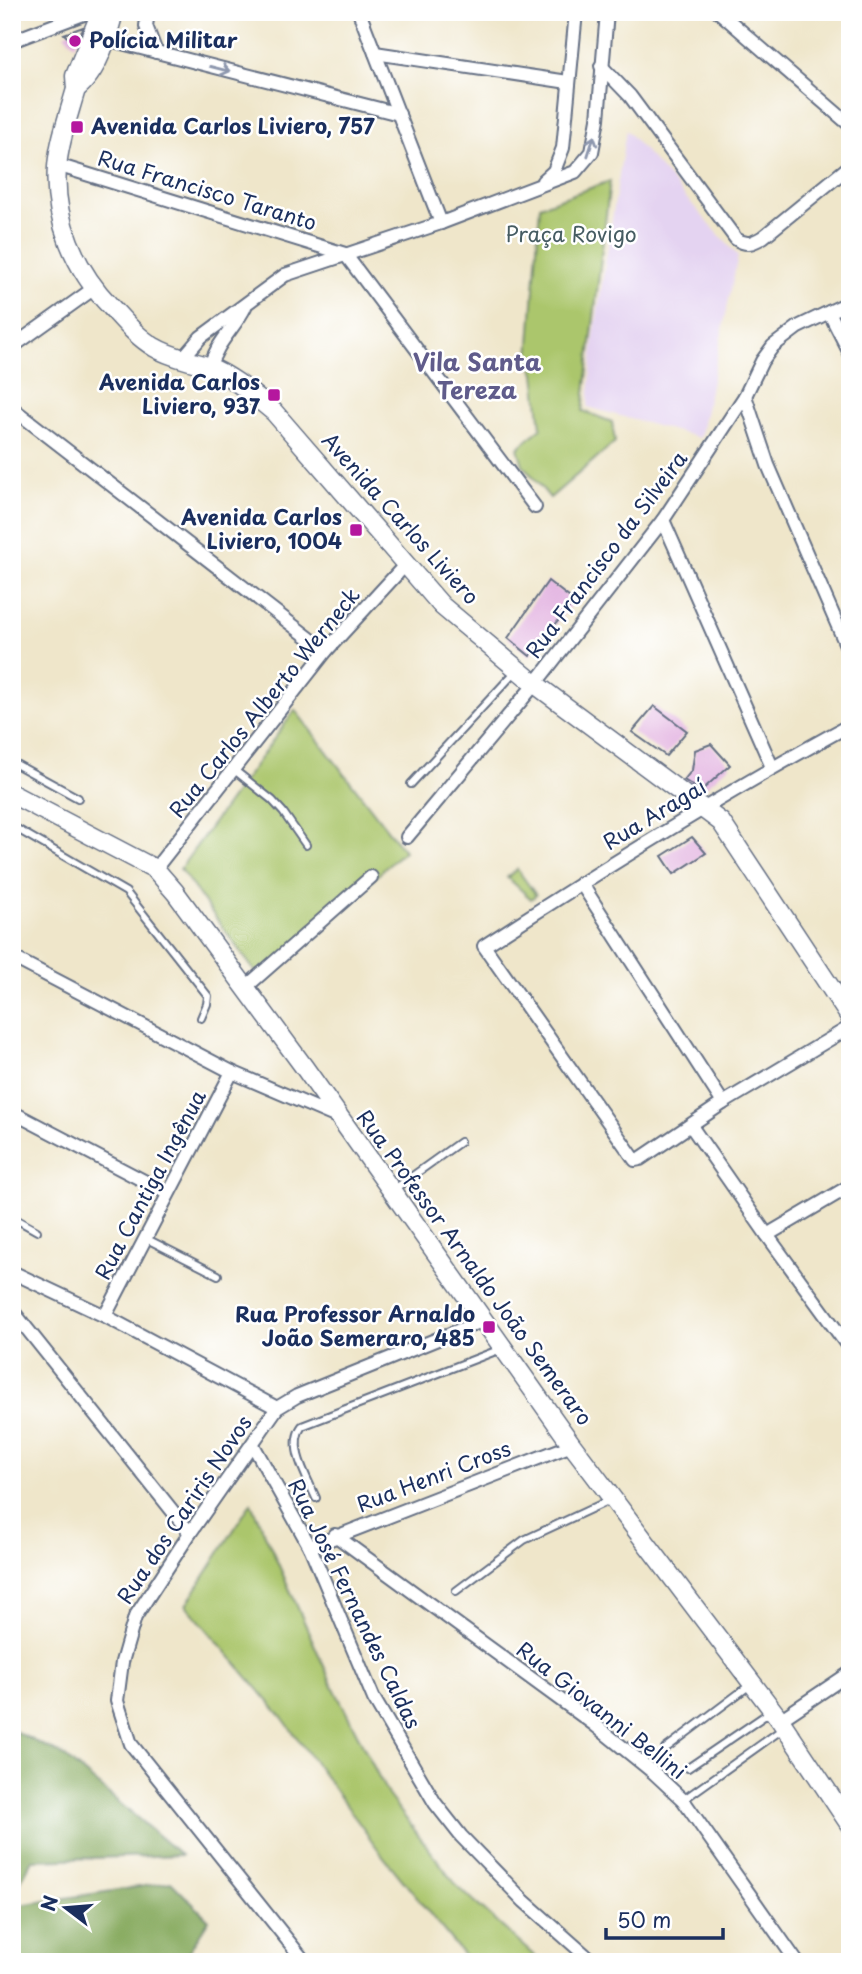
<svg xmlns="http://www.w3.org/2000/svg" width="862" height="1974" font-family="'Playpen Sans',sans-serif">
  <style>
    .built { fill: #e4d3f1 }
    .green { fill: #abc66c; stroke: #637a65; stroke-width: 2 }
    .forest { fill: #88ab60; stroke: #526d5f; stroke-width: 2 }
    .building { fill: #e1afdf }
    .lines { fill: none; stroke-linecap: round; stroke-linejoin: round }
    .lane-casing { stroke: #656f84; stroke-width: 10 }
    .street-casing { stroke: #656f84; stroke-width: 16 }
    .secondary-casing { stroke: #656f84; stroke-width: 21 }
    .lane { stroke: #fff; stroke-width: 6 }
    .street { stroke: #fff; stroke-width: 12 }
    .secondary { stroke: #fff; stroke-width: 18 }
    .oneway { stroke: #8d97ae }
    .poi-dot { fill: #b5179e; stroke: #fff; stroke-width: 2.5 }
    .labels { text-anchor: middle; stroke-width: 5; stroke-linejoin: round; paint-order: stroke }
    .poi-label { font-size: 21px; font-weight: bold; fill: #1b2f5e; stroke: #fff; text-anchor: end }
    .street-label { font-size: 21px; fill: #1b2f5e; stroke: #fff }
    .park-label { font-size: 21px; fill: #465c62; stroke: #fff }
    .quarter-label { font-size: 24px; font-weight: bold; fill: #605c8b; stroke: #fff }
  </style>
  <rect width="100%" height="100%" fill="#fff"/>
  <filter id="ink" filterUnits="userSpaceOnUse"><feTurbulence type="fractalNoise" baseFrequency=".0143" numOctaves="2"/><feDisplacementMap in="SourceGraphic" scale="14" xChannelSelector="R" yChannelSelector="G"/><feConvolveMatrix kernelMatrix="1 2 1 2 8 2 1 2 1" color-interpolation-filters="sRGB"/></filter>
  <filter id="wash" filterUnits="userSpaceOnUse"><feTurbulence type="fractalNoise" baseFrequency=".00686" numOctaves="4" result="noise"/><feDisplacementMap in="SourceGraphic" scale="28" xChannelSelector="R" yChannelSelector="G"/><feGaussianBlur stdDeviation="1.57" result="paint"/><feColorMatrix in="noise" values="0 0 0 0 0 0 0 0 0 0 0 0 0 0 0 0 0 1.4 0 .05"/><feComposite in="paint" operator="in"/></filter>
  <g filter="url(#wash)">
    <rect width="100%" height="100%" fill="#efe6ca"/>
    <!-- built -->
    <path class="built" d="M626 130 738 256 700 438 588 407 594 335Z"/>
    <!-- green -->
    <g class="green">
      <path d="M610 181 583 411 612 422 615 442 550 498 523 465 518 448 541 428 535 373 529 358 540 206Z"/>
      <path d="M295 710 404 851 262 981 180 869Z"/>
      <path d="M517 869 536 895 531 899 507 877Z"/>
      <path d="M251 1503 331 1682 388 1795 458 1887 541 1962H469L383 1856 282 1717 186 1605Z"/>
    </g>
    <!-- forest -->
    <g class="forest">
      <path d="M12 1730 63 1755 181 1855 32 1860 12 1897Z"/>
      <path d="M171 1882 209 1920 182 1962H12V1906Z"/>
    </g>
    <g id="blocks">
      <!-- building -->
      <g class="building">
        <path d="M83 27 75 45 64 34Z"/>
        <path d="M548 581 574 601 530 656 508 638Z"/>
        <path d="M654 706 687 731 666 756 632 732Z"/>
        <path d="M711 744 730 765 701 791 684 780 692 770 695 750Z"/>
        <path d="M692 837 706 853 674 874 662 856Z"/>
      </g>
    </g>
  </g>
  <g filter="url(#ink)">
    <use href="#blocks" fill-opacity="0" stroke="#656f84" stroke-width="2"/>
    <g class="lines">
      <!-- lane casing -->
      <g class="lane-casing">
        <g id="lane">
          <path d="M12 762 78 798"/>
          <path d="M233 769 272 800 283 812 306 845"/>
          <path d="M411 784 517 670"/>
          <path d="M12 826 126 892 208 996 207 1004 201 1018"/>
          <path d="M393 1190 460 1142"/>
          <path d="M12 1217 37 1231"/>
          <path d="M145 1238 218 1275"/>
          <path d="M316 1498C307 1477 287 1446 302 1426L501 1349"/>
          <path d="M456 1591 524 1540 610 1500"/>
          <path d="M665 1749 750 1685"/>
          <path d="M688 1768 770 1712"/>
          <path d="M683 1800 784 1728"/>
        </g>
      </g>
      <!-- street casing -->
      <g class="street-casing">
        <g id="street">
          <path d="M148 12 146 26 156 52"/>
          <path d="M359 12 441 223"/>
          <path d="M719 12 850 125"/>
          <path d="M106 39 399 114"/>
          <path d="M12 41 89 12"/>
          <path d="M375 53 568 82"/>
          <path d="M601 66 630 96 736 239C747 246 753 243 763 237L850 166"/>
          <path d="M57 165 345 254 535 507"/>
          <path d="M543 181 554 171 563 148 576 12"/>
          <path d="M829 312 850 353"/>
          <path d="M12 347 93 289"/>
          <path d="M182 359 201 337 285 275 441 223 575 172 592 152 598 119 607 12"/>
          <path d="M210 367C216 343 234 329 245 307"/>
          <path d="M745 396 768 465 850 654"/>
          <path d="M12 408 326 651"/>
          <path d="M663 520 772 767"/>
          <path d="M850 725C724 793 604 868 484 946L635 1160 640 1159 723 1103 850 1027"/>
          <path d="M407 837 535 684 663 520 745 396 762 361 773 346 798 327 850 302"/>
          <path d="M155 869 326 651 406 564"/>
          <path d="M581 883 723 1103"/>
          <path d="M12 957 232 1072 339 1118"/>
          <path d="M245 988 371 877"/>
          <path d="M12 1112 167 1193"/>
          <path d="M691 1126 767 1235 850 1349"/>
          <path d="M767 1235 850 1186"/>
          <path d="M12 1272 105 1316 277 1408"/>
          <path d="M12 1310 190 1533"/>
          <path d="M105 1316 232 1072"/>
          <path d="M253 1445 310 1547 374 1699 435 1803 461 1836 524 1901 593 1962"/>
          <path d="M335 1535 595 1725 653 1772 683 1800 797 1962"/>
          <path d="M310 1547 572 1445"/>
          <path d="M780 1720 850 1673"/>
          <path d="M305 1962 131 1744 117 1701 122 1662 135 1617 190 1533 277 1408 297 1396 482 1321"/>
        </g>
      </g>
      <!-- secondary casing -->
      <g class="secondary-casing">
        <g id="secondary">
          <path d="M101 12 75 76 76 89C69 114 59 141 57 167 53 219 75 270 111 307 124 321 137 337 154 347 170 357 190 360 209 367 234 377 253 395 274 412L442 606 535 684 721 822 850 1017"/>
          <path d="M76 89C98 72 107 38 114 12"/>
          <path d="M12 794 155 869 175 892 304 1067 572 1445 780 1720 850 1825"/>
        </g>
      </g>
      <!-- lane -->
      <use href="#lane" class="lane"/>
      <!-- street -->
      <use href="#street" class="street"/>
      <!-- secondary -->
      <use href="#secondary" class="secondary"/>
    </g>
    <!-- one-way arrows -->
    <defs><path id="oneway-shaft" d="M-6 0H5M1.5-3L5.5 0L1.5 3" fill="none" stroke-width="1.6" stroke-linecap="round" stroke-linejoin="round" transform="scale(1.75)"/></defs>
    <g class="oneway">
      <use href="#oneway-shaft" transform="translate(220 69) rotate(14)"/>
      <use href="#oneway-shaft" transform="translate(591 146) rotate(-72)"/>
    </g>
  </g>
  <!-- markers -->
  <g class="poi-dot">
    <circle cx="75" cy="41" r="7"/>
    <rect x="70" y="120" width="14" height="14" rx="3.5"/>
    <rect x="267" y="388" width="14" height="14" rx="3.5"/>
    <rect x="349" y="523" width="14" height="14" rx="3.5"/>
    <rect x="482" y="1320" width="14" height="14" rx="3.5"/>
  </g>
  <g class="labels">
    <!-- poi labels -->
    <g class="poi-label">
      <text x="89" y="48" text-anchor="start">Polícia Militar</text>
      <text x="91" y="134" text-anchor="start">Avenida Carlos Liviero, 757</text>
      <text x="260" y="390">Avenida Carlos<tspan x="260" dy="24">Liviero, 937</tspan></text>
      <text x="342" y="525">Avenida Carlos<tspan x="342" dy="24">Liviero, 1004</tspan></text>
      <text x="475" y="1322">Rua Professor Arnaldo<tspan x="475" dy="24">João Semeraro, 485</tspan></text>
    </g>
    <!-- street labels -->
    <g class="street-label">
      <text transform="translate(207 191) rotate(17)" y="7">Rua Francisco Taranto</text>
      <text transform="translate(400 519) rotate(48)" y="7">Avenida Carlos Liviero</text>
      <text transform="translate(607 555) rotate(-53)" y="7">Rua Francisco da Silveira</text>
      <text transform="translate(265 703) rotate(-51)" y="7">Rua Carlos Alberto Werneck</text>
      <text transform="translate(655 815) rotate(-31)" y="7">Rua Aragaí</text>
      <text transform="translate(151 1185) rotate(-62)" y="7">Rua Cantiga Ingênua</text>
      <text transform="translate(474 1268) rotate(54)" y="7">Rua Professor Arnaldo João Semeraro</text>
      <text transform="translate(434 1477) rotate(-21)" y="7">Rua Henri Cross</text>
      <text transform="translate(185 1510) rotate(-56)" y="7">Rua dos Cariris Novos</text>
      <text transform="translate(354 1604) rotate(64)" y="7">Rua José Fernandes Caldas</text>
      <text transform="translate(601 1711) rotate(38)" y="7">Rua Giovanni Bellini</text>
    </g>
    <!-- park labels -->
    <g class="park-label">
      <text x="571" y="242">Praça Rovigo</text>
    </g>
    <!-- quarter labels -->
    <g class="quarter-label">
      <text x="477" y="371">Vila Santa<tspan x="477" dy="28">Tereza</tspan></text>
    </g>
  </g>
  <!-- margin -->
  <rect width="862" height="1974" fill="none" stroke="#fff" stroke-width="42"/>
  <!-- north arrow -->
  <g transform="translate(66 1908) rotate(286)" stroke="#ffffff" stroke-width="5" paint-order="stroke">
  <path d="M0-5L12 26L0 18L-12 26Z" fill="#1b2f5e"/>
  <text y="-10" font-size="19" font-weight="bold" text-anchor="middle" fill="#1b2f5e">N</text>
  </g>
  <!-- scale -->
  <path d="M606 1928v10h117v-10" fill="none" stroke="#1b2f5e" stroke-width="3.5"/>
  <text x="617" y="1928" font-size="21" fill="#1b2f5e" stroke="#ffffff" stroke-width="5" paint-order="stroke">50 m</text>
</svg>
